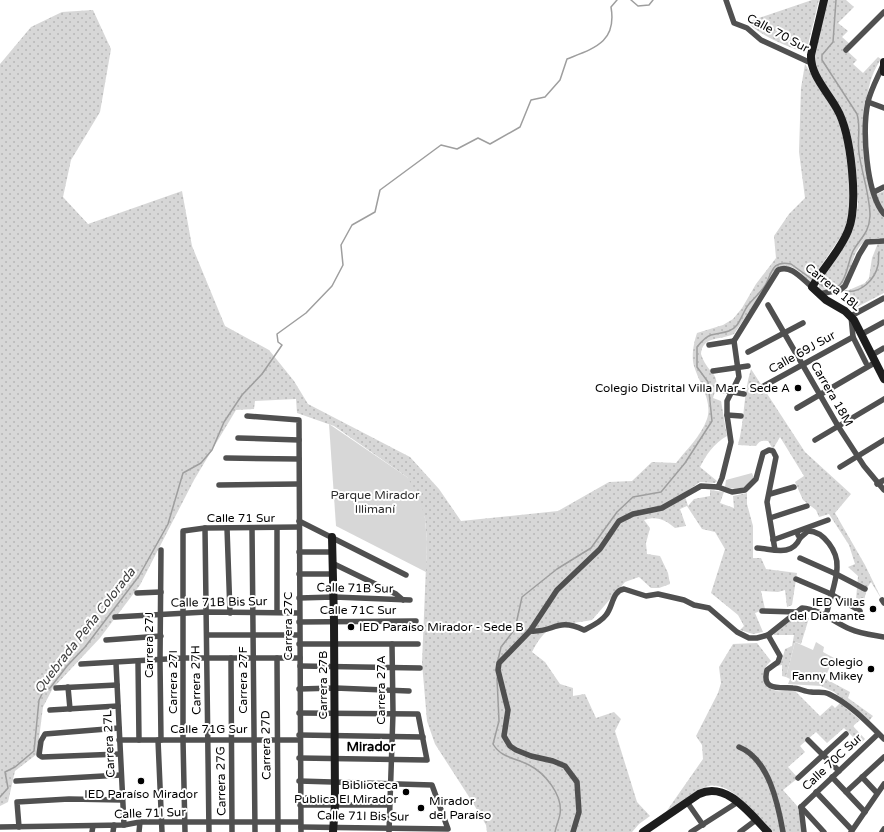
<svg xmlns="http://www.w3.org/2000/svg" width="884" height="832" font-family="'Varela Round',sans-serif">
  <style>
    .grass { fill: url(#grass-dots) }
    .park { fill: #d7d7d7 }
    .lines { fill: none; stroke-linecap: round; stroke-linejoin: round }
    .stream { stroke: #9e9e9e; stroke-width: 1.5 }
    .street { stroke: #505050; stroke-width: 5.5 }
    .secondary { stroke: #1d1d1d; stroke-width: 8 }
    .poi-dot { fill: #000; stroke: #fff; stroke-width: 1.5 }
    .labels { text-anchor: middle; stroke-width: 4; stroke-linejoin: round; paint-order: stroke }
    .street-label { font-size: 12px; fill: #000; stroke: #fff }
    .poi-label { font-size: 12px; fill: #000; stroke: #fff; text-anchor: end }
    .park-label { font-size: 12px; fill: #2e2e2e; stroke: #fff }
    .water-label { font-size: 13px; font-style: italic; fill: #3f3f3f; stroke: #fff }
    .neighbourhood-label { font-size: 13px; font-weight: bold; fill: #000; stroke: #fff }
  </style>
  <defs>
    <pattern id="grass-dots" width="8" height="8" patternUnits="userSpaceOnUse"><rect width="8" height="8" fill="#d7d7d7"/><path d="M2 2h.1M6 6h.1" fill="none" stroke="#b7b7b7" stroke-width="1.8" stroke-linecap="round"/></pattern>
  </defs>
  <rect width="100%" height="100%" fill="#fff"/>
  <!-- grass -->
  <g class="grass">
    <path d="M812 0H819L806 53C784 45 764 38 747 22Z"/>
    <path d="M827 0H846L854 7 838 23 848 31 842 37 851 45 846 50 857 60 853 64 863 73 878 57 881 59C855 97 869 153 873 196L884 191V293L855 308 846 294 849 290 865 283 869 278 872 258 880 238C844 238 857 283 837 290 833 291 828 291 824 292L819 289V285C832 256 855 237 858 203L847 122C839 101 819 85 814 63 812 56 825 12 827 0Z"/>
    <path d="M93 10 111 49 100 112 71 160 63 197 88 224 182 191 192 246 225 326 269 350 294 381 308 404 410 457 439 489 461 521 558 511 609 482 632 481 652 462 676 463C687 449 701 436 707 419 713 401 699 383 694 366 691 356 694 342 697 333L723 325 733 319 742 308 756 284 776 258 774 236 789 214 805 198 799 152 801 88 805 64 832 107 843 132 852 199 844 232 810 282C801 273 792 262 779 267L734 334C721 340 702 336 701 354 709 378 723 370 713 398L721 401 727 436C713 444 707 454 700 467L717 481 715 483 700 482 684 493 688 506 694 499 710 496V490L724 492 720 503 734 508 733 496 747 493V504L753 526V558H761L766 569 797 573 792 605 787 607 785 590 778 592 761 591 765 609 755 613 763 632 753 634 740 630 744 626 738 615 711 593 725 549 715 532 702 529 687 506 680 509 686 526 675 528C664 519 657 516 644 520L650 528 646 543 647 554 660 556 668 573 670 584 659 588H651L639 577 625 582 592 620C561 626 548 620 532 652L545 662 560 684 573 688V696L585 694 596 718 614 712 621 719 615 731 637 802 650 816 639 824 632 832H487L486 825 473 803 435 744 427 721 422 663 427 542 425 518 407 477 334 426 297 413 296 399 255 401 254 409 236 410 194 480 140 585 100 638 53 688 43 707 37 754 15 771 8 802 0 806V64L31 27 62 12Z"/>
    <path d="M751 369 805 452 851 494 835 513 865 565 882 600 871 582 867 588 861 613 855 611 858 576 848 567 855 564 849 545 829 514 819 517 816 510 803 500 795 482 804 476 780 437 773 449 768 441C762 440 759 441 756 446L738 445C745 420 743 394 751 369Z"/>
    <path d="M792 616 809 618 801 644 795 642 786 677 782 676V665L776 666 782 660 785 649 792 646 794 635H774V633Z"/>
    <path d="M757 643 771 661C759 671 761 687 777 691 782 692 788 690 793 689L820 716 832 705 835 708 840 703 860 720 853 726 865 739 860 744 844 728 827 743 816 732 800 746 805 752 788 767 798 778 783 790 798 807 802 832H773C758 817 729 777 705 787 692 793 679 804 666 812L703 759 702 745 696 736 718 693 721 683 719 667 733 644Z"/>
    <path d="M824 678 850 692 848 698 873 716 869 721 834 692 821 686Z"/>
  </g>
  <!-- park -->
  <g class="park">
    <path d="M329 424 407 477 419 496 425 518 427 542 426 572 336 526Z"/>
    <path d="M752 473 754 478C748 488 737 491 725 487L726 480Z"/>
    <path d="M795 642 813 650 816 642 824 647 823 652 834 658 821 686 788 684 790 679 786 677Z"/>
  </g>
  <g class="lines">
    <!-- stream -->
    <g class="stream">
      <path d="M631 0 638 6 649 5 653 0"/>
      <path d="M818 283C847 300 845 268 853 251 860 238 869 234 870 216 870 196 862 174 859 153 857 140 861 127 857 114L822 60V55L833 42 836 0"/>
      <path d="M845 291C860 294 875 280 878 265 879 261 878 257 879 252"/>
      <path d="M498 660 501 647 515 629 522 597 557 569 591 548 617 512 633 497 661 492 685 463 712 421 708 382 697 367V347C701 342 705 337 711 335 720 332 730 334 737 325 742 318 744 310 749 304 754 298 760 293 764 287 772 276 770 259 791 264L813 280"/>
      <path d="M497 678 499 721 493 744C501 758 516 758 529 765 545 773 563 795 560 814 559 820 556 826 555 832"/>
      <path d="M0 797 8 788 5 772 15 767 34 751 39 700 43 692 50 688 67 666 85 647 139 576 168 524 183 473 201 463 212 450 224 422 242 395 262 374 280 348 282 345 278 342 277 334 306 313 332 286 343 265 341 245 352 225 375 212 380 190 441 145 457 149 478 138 490 144 520 127 531 100 545 97 560 80 567 59C595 48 617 42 611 7L617 0"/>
    </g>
    <!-- street -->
    <g class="street">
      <path d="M726 0 734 23 747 28 761 40 811 63"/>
      <path d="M846 50 884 12"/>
      <path d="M883 65C878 77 871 89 868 102 862 130 866 193 884 214"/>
      <path d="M868 102 884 108"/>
      <path d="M874 192 884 187"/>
      <path d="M819 294 840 290 845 286 859 255 867 242 884 241"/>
      <path d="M768 305 838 426 864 466 884 490"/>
      <path d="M862 334 884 322"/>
      <path d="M734 341 778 270C791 264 802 279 812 287"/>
      <path d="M709 345 734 341"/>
      <path d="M748 352 803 323"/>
      <path d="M872 355 884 348"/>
      <path d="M866 363 853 337 851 316 884 298"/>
      <path d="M713 371 748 366"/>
      <path d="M762 387 853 337"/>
      <path d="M721 390 744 394"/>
      <path d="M797 408 876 362"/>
      <path d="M727 415 741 416"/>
      <path d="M247 416 299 420 301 832"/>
      <path d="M238 438 299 440"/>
      <path d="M815 440 884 399"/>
      <path d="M226 458 299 459"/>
      <path d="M840 467 884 440"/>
      <path d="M877 484 884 480"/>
      <path d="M219 485 299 484"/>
      <path d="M718 487 722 478 731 442 727 415V401L739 377 734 341"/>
      <path d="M770 494 794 487"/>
      <path d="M770 518 807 506"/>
      <path d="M299 521 406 575"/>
      <path d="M205 528 209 832"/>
      <path d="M227 528 230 613"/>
      <path d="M252 528 255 832"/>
      <path d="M800 538 808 531C824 531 838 552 837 567 837 581 829 601 826 616"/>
      <path d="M773 540 828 520"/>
      <path d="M757 548C773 549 792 557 800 538L798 535"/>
      <path d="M161 550 160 661 161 740"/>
      <path d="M299 552H332"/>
      <path d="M800 558 836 574 865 589"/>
      <path d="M332 563 396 594 403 600"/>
      <path d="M299 574H333"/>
      <path d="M796 579 831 594 860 611"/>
      <path d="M137 593 161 592"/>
      <path d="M299 598 334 597 410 600"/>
      <path d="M882 600 884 603"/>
      <path d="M762 611 796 612"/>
      <path d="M277 612V528"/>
      <path d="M115 617 206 612 299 613"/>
      <path d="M299 622 416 621"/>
      <path d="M530 631C554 633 556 617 584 630 592 626 601 622 606 615 613 607 612 591 624 589L646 596 658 594 684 600 694 605 709 608 737 632 749 638H757L768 635 802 608C820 609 835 623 850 629 861 634 873 635 884 637"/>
      <path d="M207 635H299"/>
      <path d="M768 635 780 656 778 662 767 670C761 692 781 687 793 688 799 688 805 692 811 692 817 693 823 691 829 694 850 704 868 723 884 739"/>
      <path d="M106 640 161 636"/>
      <path d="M299 644H418"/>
      <path d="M231 658 232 832"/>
      <path d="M277 658 278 832"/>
      <path d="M138 661 139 740"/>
      <path d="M116 663 124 825"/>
      <path d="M81 664 184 658H300"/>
      <path d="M300 666 420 668"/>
      <path d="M68 687 70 709"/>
      <path d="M56 688 117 685"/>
      <path d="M299 689 335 688 409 691"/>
      <path d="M50 710 118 706"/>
      <path d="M299 713 418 714 427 760 299 758"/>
      <path d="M119 728 45 734 41 741 39 755 42 757 120 754"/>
      <path d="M299 735 423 737"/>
      <path d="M119 740H299"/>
      <path d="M158 740 162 832"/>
      <path d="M808 740 839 771"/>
      <path d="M739 747C769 759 778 804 783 832"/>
      <path d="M832 777 865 812"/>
      <path d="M862 777 877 793"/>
      <path d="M798 778 846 734"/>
      <path d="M16 781 121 775"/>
      <path d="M299 781 432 785 448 829 301 827"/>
      <path d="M816 792 852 830"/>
      <path d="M846 792 884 757"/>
      <path d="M687 802 703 825"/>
      <path d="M300 805H389"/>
      <path d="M801 807 878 734"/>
      <path d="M801 807 824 832"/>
      <path d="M801 807 804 832"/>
      <path d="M0 827 124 825 140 822H300"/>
      <path d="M19 827 17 802 69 799 122 800"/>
      <path d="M92 832 93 826"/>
      <path d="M113 832 114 825"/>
      <path d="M139 832 140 822"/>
      <path d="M185 832 183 740V531L205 528 299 527"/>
      <path d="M389 832 393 713 392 644"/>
      <path d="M573 832 579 812 577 782 565 766 553 761 531 756 516 750 510 746 504 736 508 710 498 670 499 663 530 631 557 590 600 549 619 521 633 514 662 508 701 486 718 487 732 492 745 490 756 479 763 453 769 450 773 451 776 457 767 502 775 550"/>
      <path d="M691 832 738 802"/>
      <path d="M740 832 756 820"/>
      <path d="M851 832 884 784"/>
      <path d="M882 832 884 829"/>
    </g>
    <!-- secondary -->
    <g class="secondary">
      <path d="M824 0 811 55C810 75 828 92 837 109 851 133 859 205 848 231 840 251 823 268 812 287L826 300 845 311 854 320 884 379"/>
      <path d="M884 62V72"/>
      <path d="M332 537 334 622 335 805 333 832"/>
      <path d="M643 832 699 794C727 781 750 814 768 832"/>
    </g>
  </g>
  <!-- markers -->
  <g class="poi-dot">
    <circle cx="798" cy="388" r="4"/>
    <circle cx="873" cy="609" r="4"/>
    <circle cx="351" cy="627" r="4"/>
    <circle cx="871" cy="669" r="4"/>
    <circle cx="141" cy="781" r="4"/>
    <circle cx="406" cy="792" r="4"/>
    <circle cx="421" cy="808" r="4"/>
  </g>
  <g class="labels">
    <!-- street labels -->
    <g class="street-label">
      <text transform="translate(778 33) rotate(28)" y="4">Calle 70 Sur</text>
      <text transform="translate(833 287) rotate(39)" y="4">Carrera 18L</text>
      <text transform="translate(802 352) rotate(-29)" y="4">Calle 69J Sur</text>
      <text transform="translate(832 394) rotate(60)" y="4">Carrera 18M</text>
      <text x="241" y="522">Calle 71 Sur</text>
      <text transform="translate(355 588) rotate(1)" y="4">Calle 71B Sur</text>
      <text transform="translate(219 602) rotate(-1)" y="4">Calle 71B Bis Sur</text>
      <text x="358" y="614">Calle 71C Sur</text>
      <text transform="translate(288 626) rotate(-90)" y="4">Carrera 27C</text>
      <text transform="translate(149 645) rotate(-90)" y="4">Carrera 27J</text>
      <text transform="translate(196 680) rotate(-91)" y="4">Carrera 27H</text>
      <text transform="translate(243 680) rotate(-90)" y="4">Carrera 27F</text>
      <text transform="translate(173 682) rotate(-90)" y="4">Carrera 27I</text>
      <text transform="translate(323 685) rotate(-90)" y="4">Carrera 27B</text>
      <text transform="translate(381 690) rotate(-90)" y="4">Carrera 27A</text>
      <text x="209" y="733">Calle 71G Sur</text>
      <text transform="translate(109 744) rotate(-93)" y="4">Carrera 27L</text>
      <text transform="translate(266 745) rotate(-91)" y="4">Carrera 27D</text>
      <text transform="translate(832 762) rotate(-43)" y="4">Calle 70C Sur</text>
      <text transform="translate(221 781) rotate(-91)" y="4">Carrera 27G</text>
      <text transform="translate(150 813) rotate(-2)" y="4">Calle 71I Sur</text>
      <text transform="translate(363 816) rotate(1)" y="4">Calle 71I Bis Sur</text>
    </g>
    <!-- poi labels -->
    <g class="poi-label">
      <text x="790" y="392">Colegio Distrital Villa Mar - Sede A</text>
      <text x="865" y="606">IED Villas<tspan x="865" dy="14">del Diamante</tspan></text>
      <text x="359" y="631" text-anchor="start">IED Paraíso Mirador - Sede B</text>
      <text x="863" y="666">Colegio<tspan x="863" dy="14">Fanny Mikey</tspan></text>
      <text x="398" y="789">Biblioteca<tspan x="398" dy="14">Pública El Mirador</tspan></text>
      <text x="141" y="798" text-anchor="middle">IED Paraíso Mirador</text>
      <text x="429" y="805" text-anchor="start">Mirador<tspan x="429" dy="14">del Paraíso</tspan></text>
    </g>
    <!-- park labels -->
    <g class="park-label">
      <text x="375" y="499">Parque Mirador<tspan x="375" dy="14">Illimaní</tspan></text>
    </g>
    <!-- water labels -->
    <g class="water-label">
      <text transform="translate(84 630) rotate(-52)" y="5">Quebrada Peña Colorada</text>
    </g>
    <!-- neighbourhood labels -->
    <g class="neighbourhood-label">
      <text x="371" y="751">Mirador</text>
    </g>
  </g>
</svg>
